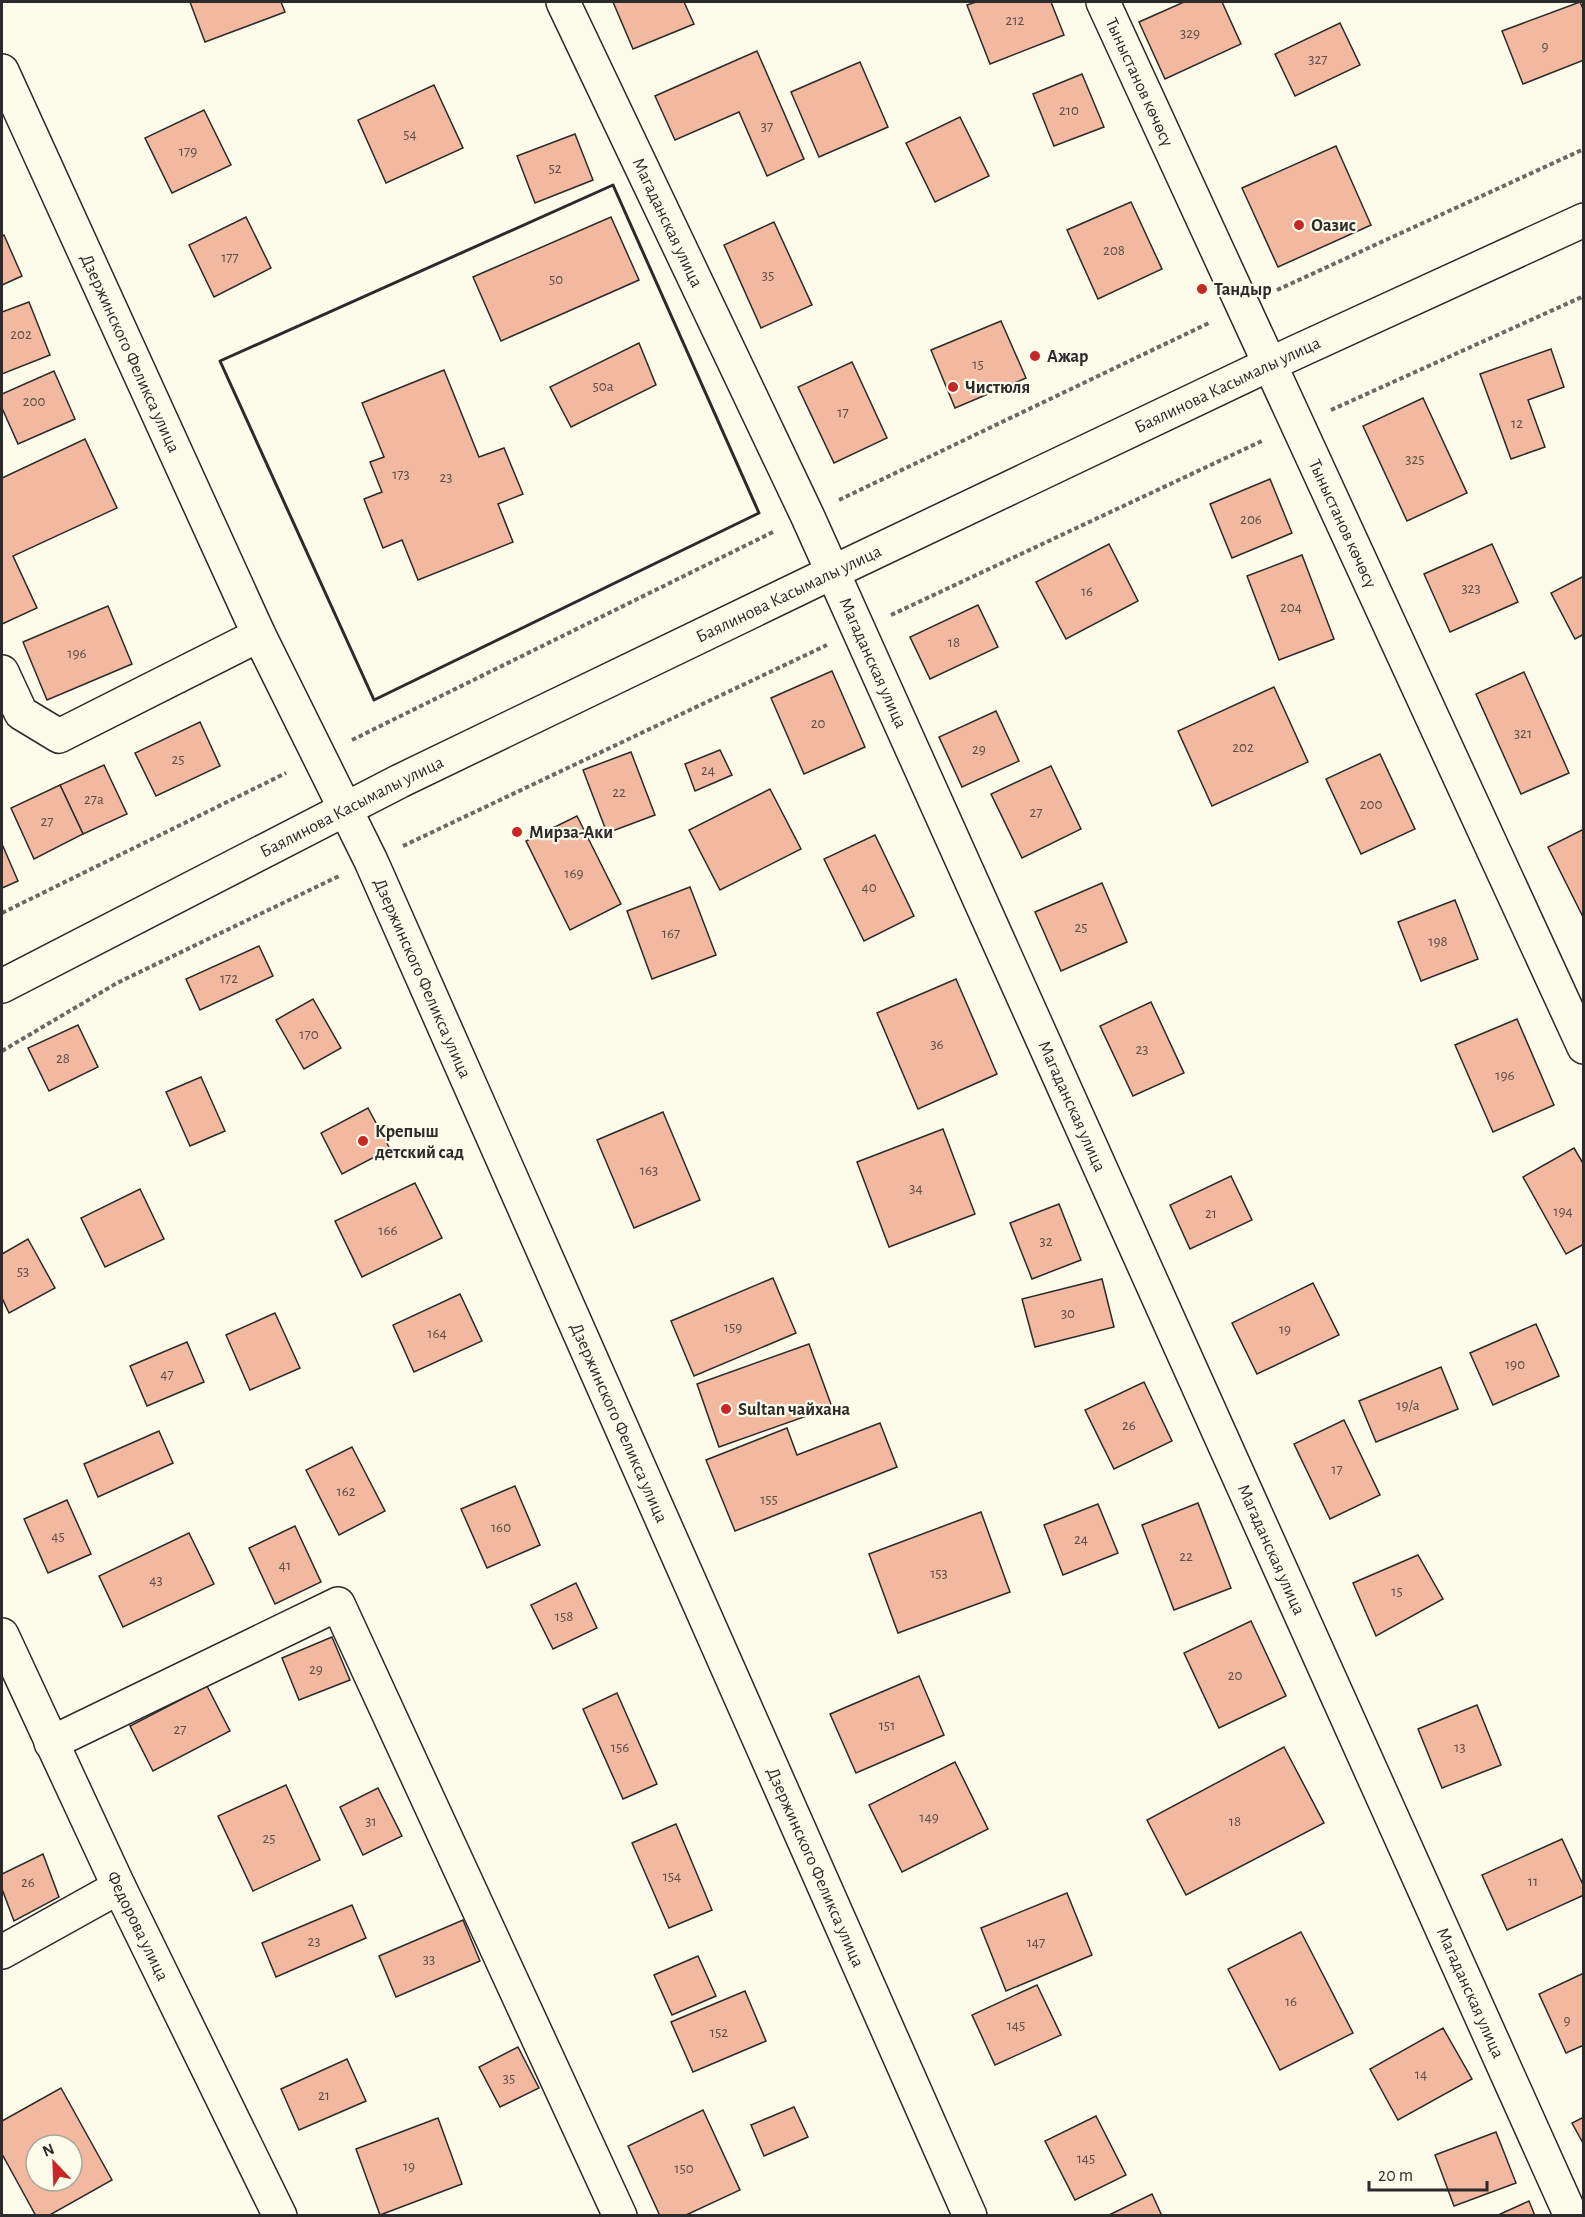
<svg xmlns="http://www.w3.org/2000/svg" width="1585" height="2217" font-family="'Alegreya Sans',sans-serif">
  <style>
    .building { fill: #f2b8a0; stroke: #2b2b2b; stroke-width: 1.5; fill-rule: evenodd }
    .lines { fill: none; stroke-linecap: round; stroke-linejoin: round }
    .street-casing { stroke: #2b2b2b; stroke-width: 36 }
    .secondary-casing { stroke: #2b2b2b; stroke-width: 36 }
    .path { stroke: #6a6964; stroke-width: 4; stroke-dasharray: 4.5 3; stroke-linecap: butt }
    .street { stroke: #fdfbea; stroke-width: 33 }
    .secondary { stroke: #fdfbea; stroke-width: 33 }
    .wall { stroke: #2b2b2b; stroke-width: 3 }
    .poi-dot { fill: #c62828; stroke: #fdfbea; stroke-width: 2 }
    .labels { text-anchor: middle; stroke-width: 4.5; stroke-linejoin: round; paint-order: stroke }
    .number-label { font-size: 15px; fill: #5d4e48 }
    .street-label { font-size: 18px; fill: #2b2b2b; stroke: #fdfbea }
    .poi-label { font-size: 18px; font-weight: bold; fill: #2b2b2b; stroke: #fdfbea; text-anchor: start }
  </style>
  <rect width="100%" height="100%" fill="#fdfbea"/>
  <!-- building -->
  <g class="building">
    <path d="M190 2H281L285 12 205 42Z"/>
    <path d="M613 2H684L694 24 633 49Z"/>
    <path d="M976 2H1051L1064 35 990 64 967 5Z"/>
    <path d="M1184 2H1222L1241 44 1165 79 1139 22Z"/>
    <path d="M1580 2 1584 11V60L1523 84 1502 31Z"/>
    <path d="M1340 23 1360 65 1295 96 1275 54Z"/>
    <path d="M757 51 804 159 767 176 739 112 675 140 655 96Z"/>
    <path d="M860 62 888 127 819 157 791 92Z"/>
    <path d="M1082 74 1104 127 1054 146 1033 94Z"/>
    <path d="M434 85 463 148 386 183 358 120Z"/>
    <path d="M204 110 231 165 172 193 145 138Z"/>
    <path d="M960 117 989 176 935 202 906 143Z"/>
    <path d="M575 134 593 180 535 203 517 156Z"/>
    <path d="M1336 146 1371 225 1278 267 1242 188Z"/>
    <path d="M1131 202 1162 269 1098 299 1067 230Z"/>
    <path d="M246 217 271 268 214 297 189 245Z"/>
    <path d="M611 217 639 280 501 341 473 277Z"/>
    <path d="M774 222 812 305 761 328 724 245Z"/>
    <path d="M4 235 22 276 2 285V236Z"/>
    <path d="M29 302 50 355 2 374V312Z"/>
    <path d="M1001 321 1026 378 955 408 931 350Z"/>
    <path d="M639 343 656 385 571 427 550 387Z"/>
    <path d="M1551 349 1564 387 1528 400 1545 447 1511 459 1480 374Z"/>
    <path d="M852 362 887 438 834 463 798 387Z"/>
    <path d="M444 370 479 457 504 448 523 494 498 504 513 542 418 580 402 540 383 548 364 499 382 492 370 462 384 457 362 403Z"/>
    <path d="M54 371 75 419 18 444 2 408V394Z"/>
    <path d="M1423 398 1467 493 1407 521 1363 426Z"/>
    <path d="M85 439 117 508 13 556 37 608 2 624V478Z"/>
    <path d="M1270 479 1292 533 1232 558 1210 504Z"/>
    <path d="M1109 544 1138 601 1066 639 1036 582Z"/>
    <path d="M1492 544 1518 602 1450 632 1424 574Z"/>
    <path d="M1302 555 1334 639 1279 660 1247 576Z"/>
    <path d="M1584 576V634L1575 639 1551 593Z"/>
    <path d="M978 605 998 647 930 679 910 637Z"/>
    <path d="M108 606 132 664 47 700 23 642Z"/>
    <path d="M832 671 865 747 804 774 771 698Z"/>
    <path d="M1524 672 1569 773 1521 794 1476 694Z"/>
    <path d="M1274 687 1308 762 1212 806 1178 731Z"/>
    <path d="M996 711 1019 761 962 787 939 737Z"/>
    <path d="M200 722 220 766 156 796 135 753Z"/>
    <path d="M720 750 732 775 695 791 685 764Z"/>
    <path d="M631 752 655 815 607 833 583 770Z"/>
    <path d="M1380 754 1415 829 1361 854 1326 779Z"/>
    <path d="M104 765 127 814 83 834 60 785Z"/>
    <path d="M1051 766 1081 829 1022 858 991 794Z"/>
    <path d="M60 785 83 834 34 859 11 808Z"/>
    <path d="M770 789 801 849 720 890 689 830Z"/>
    <path d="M577 816 621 904 570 930 526 841Z"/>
    <path d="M1584 829V919L1548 847Z"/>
    <path d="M875 835 914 916 864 941 824 859Z"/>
    <path d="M2 844 18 881 2 888Z"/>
    <path d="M1102 883 1127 942 1061 971 1035 912Z"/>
    <path d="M690 887 716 955 652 979 627 911Z"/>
    <path d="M1455 900 1478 959 1421 981 1398 922Z"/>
    <path d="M259 946 273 976 200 1010 186 979Z"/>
    <path d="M956 979 997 1074 918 1109 877 1013Z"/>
    <path d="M313 999 341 1048 304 1069 276 1020Z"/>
    <path d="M1151 1002 1184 1073 1133 1096 1100 1026Z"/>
    <path d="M1517 1019 1554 1105 1493 1132 1455 1045Z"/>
    <path d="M78 1025 98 1067 49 1091 28 1048Z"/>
    <path d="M201 1077 225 1131 190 1146 166 1092Z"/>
    <path d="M368 1108 390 1149 342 1174 321 1133Z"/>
    <path d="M663 1112 700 1200 634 1228 597 1140Z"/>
    <path d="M943 1129 975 1214 889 1247 857 1162Z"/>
    <path d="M1574 1148 1584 1165V1244L1566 1254 1523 1177Z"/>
    <path d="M1231 1176 1252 1220 1190 1249 1170 1205Z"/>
    <path d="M415 1183 442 1238 362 1277 335 1221Z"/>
    <path d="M140 1189 164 1239 105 1267 81 1218Z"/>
    <path d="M1059 1204 1081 1260 1032 1279 1010 1223Z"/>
    <path d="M28 1239 55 1288 9 1313 2 1298V1254Z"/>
    <path d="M773 1278 796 1333 694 1376 671 1321Z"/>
    <path d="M1102 1279 1114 1327 1035 1347 1022 1299Z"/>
    <path d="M1313 1283 1339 1335 1257 1374 1232 1323Z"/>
    <path d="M460 1294 482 1341 414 1372 393 1325Z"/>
    <path d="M275 1313 300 1368 250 1390 226 1335Z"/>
    <path d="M1536 1324 1559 1376 1493 1405 1470 1353Z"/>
    <path d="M187 1342 204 1382 147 1406 130 1366Z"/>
    <path d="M809 1344 832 1407 719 1447 697 1384Z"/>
    <path d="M1441 1367 1458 1409 1376 1442 1359 1401Z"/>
    <path d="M1144 1382 1172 1441 1114 1469 1085 1410Z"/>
    <path d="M1344 1420 1380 1495 1330 1519 1294 1444Z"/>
    <path d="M880 1423 897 1467 735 1531 706 1460 787 1428 797 1455Z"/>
    <path d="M159 1431 173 1463 98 1497 84 1464Z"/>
    <path d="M352 1447 385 1511 339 1535 306 1470Z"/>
    <path d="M515 1486 540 1545 487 1568 461 1509Z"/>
    <path d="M67 1500 91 1554 48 1573 24 1519Z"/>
    <path d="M1198 1503 1231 1588 1174 1610 1142 1525Z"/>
    <path d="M1098 1504 1118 1553 1063 1575 1044 1525Z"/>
    <path d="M981 1512 1010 1592 898 1633 869 1554Z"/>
    <path d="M295 1526 321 1582 275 1604 249 1548Z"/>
    <path d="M189 1533 214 1584 123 1627 99 1576Z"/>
    <path d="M1418 1555 1443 1599 1376 1636 1353 1583Z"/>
    <path d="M576 1583 597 1628 553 1649 531 1605Z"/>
    <path d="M1251 1621 1286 1696 1219 1728 1184 1653Z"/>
    <path d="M332 1637 350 1680 299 1700 282 1658Z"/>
    <path d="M919 1676 944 1735 856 1773 830 1714Z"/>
    <path d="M207 1686 230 1731 153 1771 130 1726Z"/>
    <path d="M617 1693 657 1784 623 1799 583 1709Z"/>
    <path d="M1477 1705 1501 1765 1442 1788 1418 1729Z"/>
    <path d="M1284 1747 1324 1823 1186 1895 1147 1820Z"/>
    <path d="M955 1762 988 1829 902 1872 869 1805Z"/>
    <path d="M286 1785 320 1860 253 1891 218 1816Z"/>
    <path d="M378 1788 402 1836 363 1855 340 1807Z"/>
    <path d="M676 1824 712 1910 669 1928 632 1843Z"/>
    <path d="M1562 1839 1584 1887V1895L1507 1930 1482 1875Z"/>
    <path d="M43 1854 59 1897 14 1921 2 1889V1874Z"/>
    <path d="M1067 1893 1092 1955 1006 1991 981 1928Z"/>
    <path d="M352 1905 366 1938 276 1977 262 1943Z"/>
    <path d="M463 1920 480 1961 396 1997 379 1956Z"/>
    <path d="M1301 1932 1353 2033 1280 2070 1228 1969Z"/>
    <path d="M698 1956 716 1996 672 2015 654 1975Z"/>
    <path d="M1584 1973V2045L1566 2053 1539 1994Z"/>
    <path d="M1037 1985 1061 2035 995 2065 972 2015Z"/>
    <path d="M745 1991 766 2041 693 2072 671 2022Z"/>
    <path d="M1443 2028 1472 2079 1398 2120 1370 2069Z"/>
    <path d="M518 2047 539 2088 500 2107 479 2067Z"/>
    <path d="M347 2059 366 2101 299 2130 281 2089Z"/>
    <path d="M61 2088 112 2180 48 2216H36L2 2154V2121ZM36 2145H72V2181H36Z"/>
    <path d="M794 2107 808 2137 764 2156 751 2125Z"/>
    <path d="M703 2110 740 2190 684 2216H660L628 2146Z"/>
    <path d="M1096 2116 1126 2175 1075 2200 1045 2141Z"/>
    <path d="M1584 2117V2145L1572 2123Z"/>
    <path d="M438 2118 462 2184 380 2215 356 2149Z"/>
    <path d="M1496 2132 1516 2183 1454 2206 1435 2155Z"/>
    <path d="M1152 2194 1162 2216H1107Z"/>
    <path d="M1529 2201 1535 2216H1496Z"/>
  </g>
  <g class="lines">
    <!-- street casing -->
    <g class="street-casing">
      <g id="street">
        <path id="s1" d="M563 2 807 515 1571 2216"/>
        <path id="s2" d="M1103 2 1584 1047"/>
        <path id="s3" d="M2 71 259 635 371 861 970 2216"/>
        <path d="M2 672 21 713 59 736 259 635"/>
        <path id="s4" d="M2 1635 119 1887 280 2216"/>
        <path d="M51 1743 338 1604 620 2216"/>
        <path d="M2 1952 119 1887"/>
      </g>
    </g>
    <!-- secondary casing -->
    <g class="secondary-casing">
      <g id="secondary">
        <path id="s5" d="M2 986 400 781 833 572 1270 364 1584 220"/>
      </g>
    </g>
    <!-- path -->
    <g class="path">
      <path d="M1277 290 1584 149"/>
      <path d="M1331 410 1584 296"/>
      <path d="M839 500 1211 322"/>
      <path d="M891 615 1264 440"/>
      <path d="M352 740 775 531"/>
      <path d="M403 846 827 645"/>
      <path d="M2 913 286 773"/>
      <path d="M2 1051 117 983 339 876"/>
    </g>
    <!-- street -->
    <use href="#street" class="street"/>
    <!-- secondary -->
    <use href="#secondary" class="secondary"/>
    <!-- wall -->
    <path class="wall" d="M613 185 759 513 374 700 220 361Z"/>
  </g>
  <!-- markers -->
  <g class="poi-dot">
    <circle cx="1299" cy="225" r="6"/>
    <circle cx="1202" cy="289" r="6"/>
    <circle cx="1035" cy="356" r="6"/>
    <circle cx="953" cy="387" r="6"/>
    <circle cx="517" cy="832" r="6"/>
    <circle cx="363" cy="1141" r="6"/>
    <circle cx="726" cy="1409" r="6"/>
  </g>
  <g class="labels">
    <!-- number labels -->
    <g class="number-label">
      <text x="1015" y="25">212</text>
      <text x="1190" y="38">329</text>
      <text x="1545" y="51">9</text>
      <text x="1318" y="64">327</text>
      <text x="1069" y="115">210</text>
      <text x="767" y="131">37</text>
      <text x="410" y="139">54</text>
      <text x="188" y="156">179</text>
      <text x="555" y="173">52</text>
      <text x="1114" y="255">208</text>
      <text x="230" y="262">177</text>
      <text x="768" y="280">35</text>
      <text x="556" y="284">50</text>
      <text x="21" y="339">202</text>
      <text x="978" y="369">15</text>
      <text x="603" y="391">50а</text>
      <text x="34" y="406">200</text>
      <text x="843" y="417">17</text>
      <text x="1517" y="428">12</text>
      <text x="1415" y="464">325</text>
      <text x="401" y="479">173</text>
      <text x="446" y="482">23</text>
      <text x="1251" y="524">206</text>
      <text x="1471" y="593">323</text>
      <text x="1087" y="596">16</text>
      <text x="1291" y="612">204</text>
      <text x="954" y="647">18</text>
      <text x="77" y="658">196</text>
      <text x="818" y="728">20</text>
      <text x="1523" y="738">321</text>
      <text x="1243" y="752">202</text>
      <text x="979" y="754">29</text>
      <text x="178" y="764">25</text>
      <text x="708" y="775">24</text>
      <text x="619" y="797">22</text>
      <text x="94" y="804">27а</text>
      <text x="1371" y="809">200</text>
      <text x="1036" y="817">27</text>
      <text x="47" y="826">27</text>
      <text x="574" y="878">169</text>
      <text x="869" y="892">40</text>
      <text x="1081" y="932">25</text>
      <text x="671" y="938">167</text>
      <text x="1438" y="946">198</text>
      <text x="229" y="983">172</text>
      <text x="309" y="1039">170</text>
      <text x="937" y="1049">36</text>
      <text x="1142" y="1054">23</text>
      <text x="63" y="1063">28</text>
      <text x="1505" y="1080">196</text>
      <text x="649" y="1175">163</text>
      <text x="916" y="1193">34</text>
      <text x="1563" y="1216">194</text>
      <text x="1211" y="1218">21</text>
      <text x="388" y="1235">166</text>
      <text x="1046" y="1246">32</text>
      <text x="23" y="1276">53</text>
      <text x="1068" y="1318">30</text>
      <text x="733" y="1332">159</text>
      <text x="1285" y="1334">19</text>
      <text x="437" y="1338">164</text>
      <text x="1515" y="1369">190</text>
      <text x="167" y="1379">47</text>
      <text x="1408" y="1410">19/а</text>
      <text x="1129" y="1430">26</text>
      <text x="1337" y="1474">17</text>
      <text x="346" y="1496">162</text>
      <text x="769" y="1504">155</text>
      <text x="501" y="1532">160</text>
      <text x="58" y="1541">45</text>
      <text x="1081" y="1544">24</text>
      <text x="1186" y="1561">22</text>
      <text x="285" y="1570">41</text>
      <text x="939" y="1578">153</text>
      <text x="156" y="1585">43</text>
      <text x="1397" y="1596">15</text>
      <text x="564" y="1621">158</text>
      <text x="316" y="1674">29</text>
      <text x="1235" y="1680">20</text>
      <text x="887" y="1730">151</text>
      <text x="180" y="1734">27</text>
      <text x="620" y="1752">156</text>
      <text x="1460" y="1752">13</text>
      <text x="929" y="1822">149</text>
      <text x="371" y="1826">31</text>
      <text x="1235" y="1826">18</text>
      <text x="269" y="1843">25</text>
      <text x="672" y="1881">154</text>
      <text x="1533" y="1886">11</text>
      <text x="28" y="1887">26</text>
      <text x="314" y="1946">23</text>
      <text x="1036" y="1947">147</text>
      <text x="429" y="1964">33</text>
      <text x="1291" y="2006">16</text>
      <text x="1567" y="2025">9</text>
      <text x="1016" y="2030">145</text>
      <text x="719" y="2037">152</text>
      <text x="1421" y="2079">14</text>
      <text x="509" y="2083">35</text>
      <text x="324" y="2100">21</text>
      <text x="1086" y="2163">145</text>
      <text x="409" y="2171">19</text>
      <text x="684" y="2173">150</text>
    </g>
    <!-- street labels -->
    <g class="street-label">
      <text dy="6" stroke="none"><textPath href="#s2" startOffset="88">Тыныстанов көчөсү</textPath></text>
      <text dy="6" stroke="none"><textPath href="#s1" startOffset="244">Магаданская улица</textPath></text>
      <text dy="6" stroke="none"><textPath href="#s3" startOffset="310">Дзержинского Феликса улица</textPath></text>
      <text dy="6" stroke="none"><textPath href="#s5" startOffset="1365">Баялинова Касымалы улица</textPath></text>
      <text dy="6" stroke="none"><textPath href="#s2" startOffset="574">Тыныстанов көчөсү</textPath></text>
      <text dy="6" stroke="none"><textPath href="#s5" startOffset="879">Баялинова Касымалы улица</textPath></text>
      <text dy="6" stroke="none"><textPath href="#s1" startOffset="730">Магаданская улица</textPath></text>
      <text dy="6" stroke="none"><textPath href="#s5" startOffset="393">Баялинова Касымалы улица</textPath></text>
      <text dy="6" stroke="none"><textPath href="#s3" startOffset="1000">Дзержинского Феликса улица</textPath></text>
      <text dy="6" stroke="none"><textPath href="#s1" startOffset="1216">Магаданская улица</textPath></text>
      <text dy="6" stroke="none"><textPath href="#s3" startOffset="1486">Дзержинского Феликса улица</textPath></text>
      <text dy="6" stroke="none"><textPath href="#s1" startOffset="1702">Магаданская улица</textPath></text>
      <text dy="6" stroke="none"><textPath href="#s3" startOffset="1972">Дзержинского Феликса улица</textPath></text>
      <text dy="6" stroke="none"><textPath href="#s4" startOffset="321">Федорова улица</textPath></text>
      <text dy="6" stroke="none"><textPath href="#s1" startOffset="2188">Магаданская улица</textPath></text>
    </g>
    <!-- poi labels -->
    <g class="poi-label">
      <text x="1311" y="231">Оазис</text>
      <text x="1214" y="295">Тандыр</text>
      <text x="1047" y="362">Ажар</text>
      <text x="965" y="393">Чистюля</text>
      <text x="529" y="838">Мирза-Аки</text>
      <text x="375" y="1137">Крепыш<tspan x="375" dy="21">детский сад</tspan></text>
      <text x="738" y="1415">Sultan чайхана</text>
    </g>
  </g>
  <!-- border -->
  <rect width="1585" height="2217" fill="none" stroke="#2b2b2b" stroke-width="6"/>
  <!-- north arrow -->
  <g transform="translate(54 2163) rotate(337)"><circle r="28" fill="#fdfbea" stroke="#a9a89e" stroke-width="1.5"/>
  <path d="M0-4.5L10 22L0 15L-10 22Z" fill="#c62828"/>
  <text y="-9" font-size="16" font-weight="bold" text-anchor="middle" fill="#2b2b2b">N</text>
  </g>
  <!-- scale -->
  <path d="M1369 2181v9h118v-9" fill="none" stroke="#2b2b2b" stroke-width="3"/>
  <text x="1378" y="2181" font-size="18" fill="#2b2b2b" stroke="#fdfbea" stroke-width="4.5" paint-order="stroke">20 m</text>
</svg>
